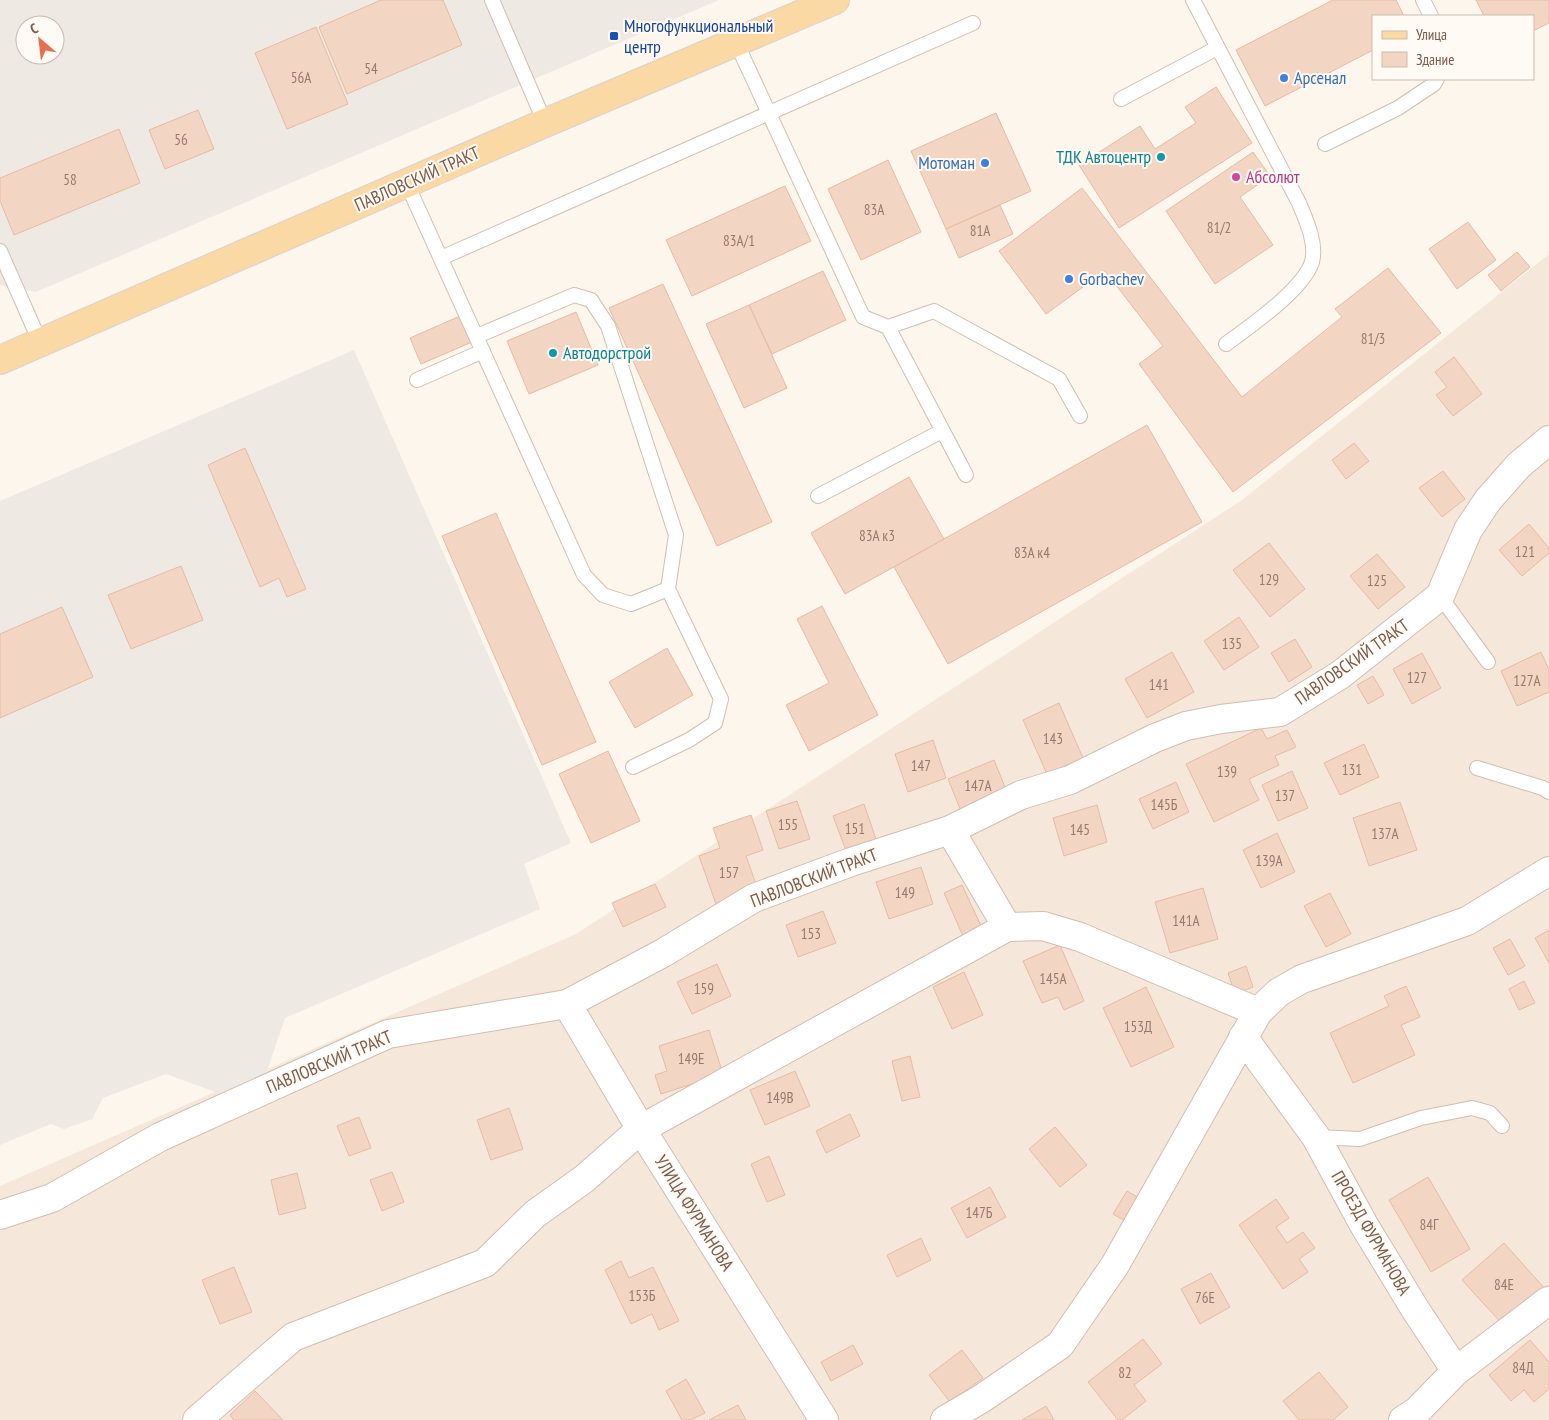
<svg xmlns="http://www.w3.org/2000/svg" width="1549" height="1420" font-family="'PT Sans Narrow',sans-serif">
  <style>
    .residential { fill: #f5e8da }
    .industrial { fill: #efe9e4; fill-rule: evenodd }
    .building { fill: #f3d5c3; stroke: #e6bba3 }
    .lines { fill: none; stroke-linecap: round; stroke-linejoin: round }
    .lane-casing { stroke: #d1beb0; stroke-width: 16 }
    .street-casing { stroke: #d1beb0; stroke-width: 30 }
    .primary-casing { stroke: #dad1cd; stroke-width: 30 }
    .lane { stroke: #fff; stroke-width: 14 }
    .street { stroke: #fff; stroke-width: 28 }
    .primary { stroke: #fbd9a5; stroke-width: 28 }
    .transit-dot { fill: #1a4fb4; stroke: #fffaf3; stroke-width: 2 }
    .shop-dot { fill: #3f7fe0; stroke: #fffaf3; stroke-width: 2 }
    .culture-dot { fill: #0f9aa8; stroke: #fffaf3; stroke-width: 2 }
    .hotel-dot { fill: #d1479c; stroke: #fffaf3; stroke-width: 2 }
    .labels { text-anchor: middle; stroke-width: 4; stroke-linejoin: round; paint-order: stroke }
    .number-label { font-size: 15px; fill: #987a6a }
    .transit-label { font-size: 18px; fill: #164399; stroke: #fffaf3; text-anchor: start }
    .shop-label { font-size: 18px; fill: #366cbe; stroke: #fffaf3; text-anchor: start }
    .culture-label { font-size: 18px; fill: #0d838f; stroke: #fffaf3; text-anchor: end }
    .hotel-label { font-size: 18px; fill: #b23c85; stroke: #fffaf3; text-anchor: start }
    .street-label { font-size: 18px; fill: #7a5c4d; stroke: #fffaf3 }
  </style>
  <rect width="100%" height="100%" fill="#fdf6ec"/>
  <!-- residential -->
  <path class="residential" d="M1549 254V1420H0V1186L576 934 1242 500Z"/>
  <!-- industrial -->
  <g class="industrial">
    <path d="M0 0H719L36 292 0 285ZM25 25H55V55H25Z"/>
    <path d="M354 350 571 843 524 864 540 909 285 1018 266 1074 221 1094 166 1074 103 1098 92 1119 64 1129 51 1124 0 1145V501Z"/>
  </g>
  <!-- building -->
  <g class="building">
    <path d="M381 0H443L462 45 347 94 319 27Z"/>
    <path d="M1333 0H1396L1404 16H1373V50L1265 106 1236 50Z"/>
    <path d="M1476 0H1549V23L1533 31V16H1484Z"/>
    <path d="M316 27 348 104 287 129 255 53Z"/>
    <path d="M1216 87 1252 143 1119 228 1079 165 1140 126 1155 149 1196 123 1185 107Z"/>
    <path d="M198 110 214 149 165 169 149 130Z"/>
    <path d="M996 113 1031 191 946 229 911 151Z"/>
    <path d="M119 129 140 183 14 235 0 201V178Z"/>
    <path d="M1253 152 1270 176 1240 197 1273 245 1215 284 1166 211Z"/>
    <path d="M888 160 921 232 861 260 828 189Z"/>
    <path d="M785 186 811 241 692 296 666 240Z"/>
    <path d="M1082 188 1242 397 1342 317 1335 309 1388 268 1441 333 1233 492 1139 364 1163 346 1105 271 1046 314 999 251Z"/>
    <path d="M1000 205 1013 234 959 258 946 229Z"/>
    <path d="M1468 222 1496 260 1457 289 1429 249Z"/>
    <path d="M1517 252 1530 267 1501 291 1488 275Z"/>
    <path d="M823 271 846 320 772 354 749 305Z"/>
    <path d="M663 284 772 522 717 546 609 308Z"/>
    <path d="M749 305 787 388 744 408 706 324Z"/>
    <path d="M576 312 598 365 529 394 507 341Z"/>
    <path d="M460 316 472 342 421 364 410 338Z"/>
    <path d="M1454 357 1482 394 1453 416 1436 395 1447 387 1435 372Z"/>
    <path d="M1147 425 1202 522 948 664 894 567Z"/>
    <path d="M1354 443 1369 461 1346 479 1332 460Z"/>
    <path d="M245 448 306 589 287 597 279 578 260 587 208 465Z"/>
    <path d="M1443 471 1465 499 1442 517 1419 488Z"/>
    <path d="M909 477 944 539 845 594 811 533Z"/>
    <path d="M496 513 596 742 542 765 442 536Z"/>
    <path d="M1529 524 1549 548V553L1522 576 1499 550Z"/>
    <path d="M1269 543 1305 589 1270 617 1233 570Z"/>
    <path d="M1377 554 1405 587 1378 609 1350 576Z"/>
    <path d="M181 566 203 620 131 649 108 595Z"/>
    <path d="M822 606 878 715 809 751 786 705 829 683 797 619Z"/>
    <path d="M62 607 93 677 0 718V634Z"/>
    <path d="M1239 617 1259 647 1224 670 1204 641Z"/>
    <path d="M1295 639 1312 667 1289 682 1271 653Z"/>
    <path d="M667 648 693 695 635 728 609 682Z"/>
    <path d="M1172 652 1194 692 1147 718 1125 679Z"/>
    <path d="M1541 652 1549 670V692L1517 706 1501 671Z"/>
    <path d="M1422 653 1441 688 1412 704 1393 669Z"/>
    <path d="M1373 676 1384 695 1368 704 1357 685Z"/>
    <path d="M1059 703 1083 758 1047 774 1023 720Z"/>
    <path d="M1261 728 1267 739 1287 730 1296 747 1275 756 1279 765 1249 779 1259 800 1214 822 1186 764Z"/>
    <path d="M933 740 946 778 908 792 895 754Z"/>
    <path d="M1364 744 1379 777 1340 795 1324 763Z"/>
    <path d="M608 751 640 821 591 843 559 774Z"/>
    <path d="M994 760 1007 792 961 811 948 779Z"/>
    <path d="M1292 771 1308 808 1278 821 1262 785Z"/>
    <path d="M1176 782 1189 812 1153 829 1139 799Z"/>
    <path d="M797 801 810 839 779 849 766 811Z"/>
    <path d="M1400 802 1417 850 1369 866 1353 818Z"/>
    <path d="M864 804 877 842 847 853 833 816Z"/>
    <path d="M1097 805 1107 842 1064 856 1053 818Z"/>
    <path d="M751 815 763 850 746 856 758 890 716 904 699 856 720 848 713 828Z"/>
    <path d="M1277 833 1295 872 1261 888 1243 850Z"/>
    <path d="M921 867 933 904 889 919 876 882Z"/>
    <path d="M655 884 666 907 623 927 612 903Z"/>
    <path d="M962 885 982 928 963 936 944 893Z"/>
    <path d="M1203 888 1218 939 1170 953 1155 902Z"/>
    <path d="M1330 893 1351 934 1326 947 1304 906Z"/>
    <path d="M823 911 836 943 798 957 786 925Z"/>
    <path d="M1549 930V963L1535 938Z"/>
    <path d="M1510 939 1525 966 1508 975 1493 948Z"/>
    <path d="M1060 945 1084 1001 1064 1010 1058 997 1042 1003 1023 961Z"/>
    <path d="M717 964 731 996 692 1014 677 982Z"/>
    <path d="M1246 966 1253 987 1235 994 1228 973Z"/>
    <path d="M964 972 983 1015 952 1029 933 987Z"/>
    <path d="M1524 981 1535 1003 1519 1010 1509 989Z"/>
    <path d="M1406 986 1420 1017 1401 1025 1415 1055 1353 1083 1330 1033 1389 1006 1384 996Z"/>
    <path d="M1146 987 1174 1047 1131 1067 1103 1008Z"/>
    <path d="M709 1030 723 1074 661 1094 655 1075 667 1071 659 1046Z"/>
    <path d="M910 1056 920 1097 902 1101 892 1061Z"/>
    <path d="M795 1071 810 1106 765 1125 750 1090Z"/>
    <path d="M509 1108 523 1149 491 1160 477 1120Z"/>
    <path d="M850 1114 860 1136 826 1153 816 1131Z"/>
    <path d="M359 1117 371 1148 349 1156 337 1126Z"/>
    <path d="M1055 1127 1087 1165 1060 1187 1029 1149Z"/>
    <path d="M769 1156 785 1195 767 1202 751 1164Z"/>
    <path d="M392 1172 404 1202 382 1211 370 1180Z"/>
    <path d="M297 1173 306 1208 279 1215 271 1180Z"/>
    <path d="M1428 1177 1470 1249 1431 1272 1389 1200Z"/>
    <path d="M990 1187 1006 1217 967 1238 951 1208Z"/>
    <path d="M1127 1191 1141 1199 1127 1222 1113 1214Z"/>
    <path d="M1276 1199 1289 1218 1276 1227 1287 1243 1303 1232 1315 1248 1299 1259 1308 1272 1283 1289 1239 1225Z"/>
    <path d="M921 1238 931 1260 897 1277 887 1255Z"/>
    <path d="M1504 1243 1546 1290 1505 1327 1462 1280Z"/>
    <path d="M621 1261 629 1278 653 1267 679 1321 659 1330 652 1314 631 1324 605 1270Z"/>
    <path d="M234 1267 252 1312 220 1324 202 1280Z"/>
    <path d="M1211 1273 1230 1307 1200 1324 1181 1289Z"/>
    <path d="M1143 1339 1162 1364 1134 1385 1146 1401 1122 1420H1118L1088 1382Z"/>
    <path d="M1530 1340 1549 1362V1389L1534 1402 1524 1390 1511 1401 1489 1375Z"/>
    <path d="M853 1345 863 1364 831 1381 821 1362Z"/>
    <path d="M962 1350 983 1378 950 1402 929 1375Z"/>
    <path d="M1319 1372 1348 1407 1333 1420H1299L1283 1401Z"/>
    <path d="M686 1379 705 1413 691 1420H682L666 1391Z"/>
    <path d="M255 1391 283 1420H234L230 1415Z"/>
    <path d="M738 1405 746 1420H709Z"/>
    <path d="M1046 1406 1054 1420H1022Z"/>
  </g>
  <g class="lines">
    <!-- lane casing -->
    <g class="lane-casing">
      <g id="lane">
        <path d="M492 0 545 123"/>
        <path d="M1193 0 1299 203C1306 220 1317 243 1312 262 1303 290 1249 327 1226 344"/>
        <path d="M1423 0 1431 16"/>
        <path d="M736 42 863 317 888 327 934 311 1059 379 1080 416"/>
        <path d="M1121 99 1217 48"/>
        <path d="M1325 144 1398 108 1434 84 1437 79"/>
        <path d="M407 184 584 575 603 595 631 604 668 589"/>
        <path d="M0 251 40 342"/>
        <path d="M441 258 973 23"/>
        <path d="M888 327 966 475"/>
        <path d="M477 336 574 295 591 300 608 326 676 535 668 589 721 699 715 723 689 740 633 767"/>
        <path d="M417 380 483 351"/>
        <path d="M818 496 942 431"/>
        <path d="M1440 596 1488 662"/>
        <path d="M1477 768 1543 788 1549 792"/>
        <path d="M1316 1137 1360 1139 1421 1118 1472 1108 1490 1113 1502 1126"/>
      </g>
    </g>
    <!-- street casing -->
    <g class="street-casing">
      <g id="street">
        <path d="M950 830 1007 927"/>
        <path d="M567 1004 641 1129 824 1420"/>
        <path d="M1243 1037 1316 1137 1364 1225 1415 1309 1456 1371 1417 1411 1403 1420"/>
        <path d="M0 1215 52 1198 160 1137 388 1034 567 1004 663 953 754 898 851 862 950 830 1021 795 1070 780 1155 738 1186 726 1221 719 1280 712 1340 675 1440 596 1468 530 1488 500 1519 465 1549 440"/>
        <path d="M1456 1371 1548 1301"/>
        <path d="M197 1420 293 1337 485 1263 535 1214 584 1179 641 1129 1007 927 1043 926 1080 937 1258 1012"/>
        <path d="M945 1420 981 1399 1060 1345 1115 1265 1258 1012 1279 992 1302 979 1467 921 1549 871"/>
      </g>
    </g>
    <!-- primary casing -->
    <g class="primary-casing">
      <path id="primary" d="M0 360 545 123 835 0"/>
    </g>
    <!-- lane -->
    <use href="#lane" class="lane"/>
    <!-- street -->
    <use href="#street" class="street"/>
    <!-- primary -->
    <use href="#primary" class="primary"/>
  </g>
  <!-- markers -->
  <rect class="transit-dot" x="609" y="31" width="10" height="10" rx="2.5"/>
  <g class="shop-dot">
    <circle cx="1284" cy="78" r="5"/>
    <circle cx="985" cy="163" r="5"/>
    <circle cx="1069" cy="279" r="5"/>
  </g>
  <g class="culture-dot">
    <circle cx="1161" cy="157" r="5"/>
    <circle cx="553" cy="353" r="5"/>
  </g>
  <circle class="hotel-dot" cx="1236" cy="177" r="5"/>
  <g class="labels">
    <!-- number labels -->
    <g class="number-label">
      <text x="371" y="74">54</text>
      <text x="301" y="83">56А</text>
      <text x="181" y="145">56</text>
      <text x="70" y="185">58</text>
      <text x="874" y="215">83А</text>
      <text x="1219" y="233">81/2</text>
      <text x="980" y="236">81А</text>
      <text x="739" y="246">83А/1</text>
      <text x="1373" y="344">81/3</text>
      <text x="877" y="541">83А к3</text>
      <text x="1525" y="557">121</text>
      <text x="1032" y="558">83А к4</text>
      <text x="1269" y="585">129</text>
      <text x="1377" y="586">125</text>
      <text x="1232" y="649">135</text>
      <text x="1417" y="683">127</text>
      <text x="1527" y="686">127А</text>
      <text x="1159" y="690">141</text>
      <text x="1053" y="744">143</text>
      <text x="921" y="771">147</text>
      <text x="1352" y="775">131</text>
      <text x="1227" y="777">139</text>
      <text x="978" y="791">147А</text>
      <text x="1285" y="801">137</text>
      <text x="1164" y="810">145Б</text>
      <text x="788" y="830">155</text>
      <text x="855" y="834">151</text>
      <text x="1080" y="835">145</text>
      <text x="1385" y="839">137А</text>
      <text x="1269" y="866">139А</text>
      <text x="729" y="878">157</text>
      <text x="905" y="898">149</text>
      <text x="1186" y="926">141А</text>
      <text x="811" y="939">153</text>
      <text x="1053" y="984">145А</text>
      <text x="704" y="994">159</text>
      <text x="1138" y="1032">153Д</text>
      <text x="691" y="1064">149Е</text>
      <text x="780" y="1103">149В</text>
      <text x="979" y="1218">147Б</text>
      <text x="1429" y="1230">84Г</text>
      <text x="1504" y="1290">84Е</text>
      <text x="642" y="1301">153Б</text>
      <text x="1205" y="1303">76Е</text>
      <text x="1523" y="1373">84Д</text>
      <text x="1125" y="1378">82</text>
    </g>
    <!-- transit labels -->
    <g class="transit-label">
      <text x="624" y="32">Многофункциональный<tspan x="624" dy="21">центр</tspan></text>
    </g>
    <!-- shop labels -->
    <g class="shop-label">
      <text x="1294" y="84">Арсенал</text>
      <text x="975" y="169" text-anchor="end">Мотоман</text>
      <text x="1079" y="285">Gorbachev</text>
    </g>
    <!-- culture labels -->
    <g class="culture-label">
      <text x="1151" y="163">ТДК Автоцентр</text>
      <text x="563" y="359" text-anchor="start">Автодорстрой</text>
    </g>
    <!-- hotel labels -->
    <g class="hotel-label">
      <text x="1246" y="183">Абсолют</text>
    </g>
    <!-- street labels -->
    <g class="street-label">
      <text transform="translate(417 179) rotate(-24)" y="6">ПАВЛОВСКИЙ ТРАКТ</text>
      <text transform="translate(1352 662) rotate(-35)" y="6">ПАВЛОВСКИЙ ТРАКТ</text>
      <text transform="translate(814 878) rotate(-21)" y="6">ПАВЛОВСКИЙ ТРАКТ</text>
      <text transform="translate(329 1062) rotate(-23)" y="6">ПАВЛОВСКИЙ ТРАКТ</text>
      <text transform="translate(694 1213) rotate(58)" y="6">УЛИЦА ФУРМАНОВА</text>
      <text transform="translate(1371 1233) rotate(60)" y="6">ПРОЕЗД ФУРМАНОВА</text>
    </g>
  </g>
  <!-- legend -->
  <rect x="1372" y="15" width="162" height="65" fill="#fffaf3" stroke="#cabbb1"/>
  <rect x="1382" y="31" width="25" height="8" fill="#fbd9a5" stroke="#cabbb1"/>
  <text x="1416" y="40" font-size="15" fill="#7a5c4d">Улица</text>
  <rect x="1382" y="52" width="25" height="15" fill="#f3d5c3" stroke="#cabbb1"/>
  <text x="1416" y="65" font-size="15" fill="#7a5c4d">Здание</text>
  <!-- north arrow -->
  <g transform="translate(40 40) rotate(332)"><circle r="24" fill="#fffaf3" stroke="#cabbb1"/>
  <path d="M0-4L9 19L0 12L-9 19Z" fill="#e76f51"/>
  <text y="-8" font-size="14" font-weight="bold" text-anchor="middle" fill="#7a5c4d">С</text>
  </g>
</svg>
